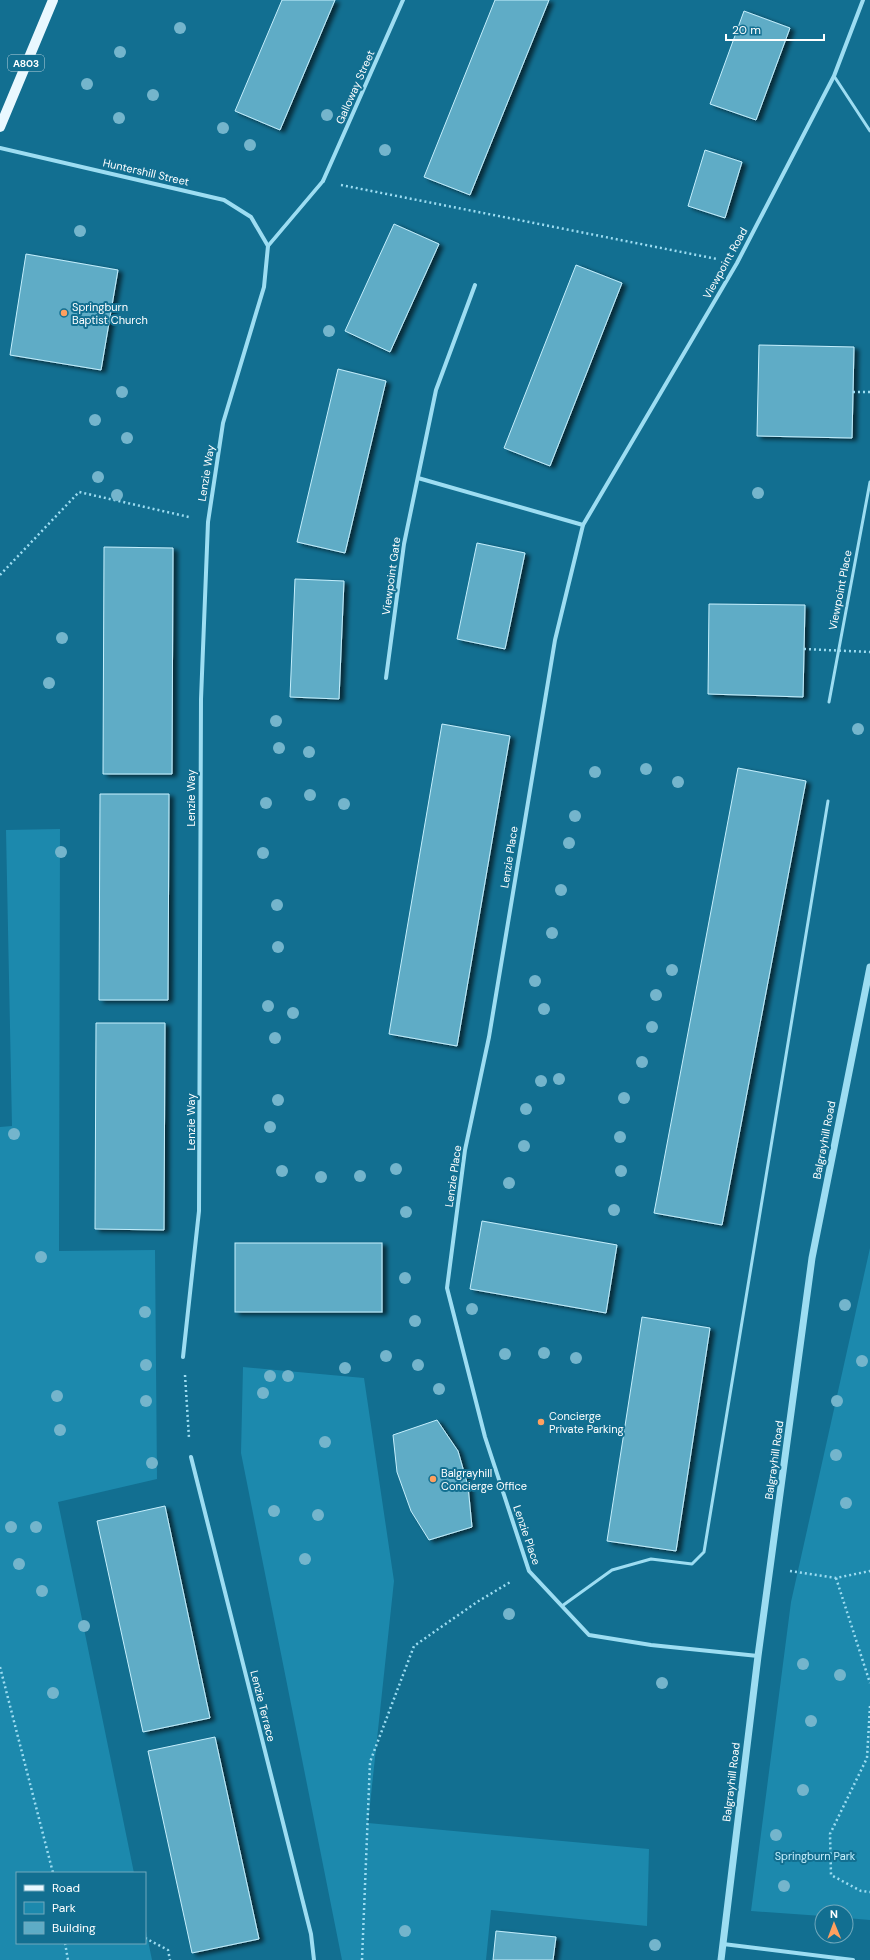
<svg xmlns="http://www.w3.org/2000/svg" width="870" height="1960" font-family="'DM Sans',sans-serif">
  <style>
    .green { fill: #1c89ad }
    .building { fill: #5eacc6; stroke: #c5effd; filter: url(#shadow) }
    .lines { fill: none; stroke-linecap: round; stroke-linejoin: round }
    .path { stroke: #9dddf2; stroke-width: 2.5; stroke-dasharray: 2 3; stroke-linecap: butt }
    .service { stroke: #9dddf2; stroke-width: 3 }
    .pedestrian { stroke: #9dddf2; stroke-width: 3.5 }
    .minor { stroke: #9dddf2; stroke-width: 4 }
    .tertiary { stroke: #9dddf2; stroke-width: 7 }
    .primary { stroke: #e9f8ff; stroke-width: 10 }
    .path-bridge { stroke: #9dddf2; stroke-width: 2.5; stroke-dasharray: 2 3; stroke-linecap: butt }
    .tree { fill: #74b5cc }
    .poi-dot { fill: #ffa05f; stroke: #126f91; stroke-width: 1.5 }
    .labels { text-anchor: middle; stroke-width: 4; stroke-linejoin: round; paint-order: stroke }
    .shield { fill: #126f91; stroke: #b8d4de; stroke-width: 1 }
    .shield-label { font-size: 10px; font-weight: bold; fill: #fff }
    .street-label { font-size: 11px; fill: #fff; stroke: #126f91 }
    .poi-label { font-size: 11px; fill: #fff; stroke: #126f91; text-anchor: start }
    .park-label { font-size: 11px; fill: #c5effd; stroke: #126f91 }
  </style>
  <defs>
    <filter id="shadow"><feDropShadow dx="4.5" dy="2.5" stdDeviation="2" flood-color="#0009"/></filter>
  </defs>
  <rect width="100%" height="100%" fill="#126f91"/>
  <!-- green -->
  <g class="green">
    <path d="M60 829 59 1251 155 1250 157 1479 58 1502 134 1873H17V1943H145V1926L152 1960H0V1127L12 1126 6 830Z"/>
    <path d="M870 1248V1920L846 1918V1912H822V1916L751 1911 791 1602Z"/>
    <path d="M243 1367 364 1378 394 1581 368 1823 649 1849 647 1926 491 1910 486 1960H342L241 1453Z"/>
  </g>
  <!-- building -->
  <g class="building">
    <path d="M282 0H335L280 130 235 111Z"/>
    <path d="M495 0H549L470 195 424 177Z"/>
    <path d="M744 11 790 28 756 120 710 104Z"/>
    <path d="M705 150 742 162 725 218 688 206Z"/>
    <path d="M394 224 439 244 390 352 345 331Z"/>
    <path d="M26 254 118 270 101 370 10 355Z"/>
    <path d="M576 265 622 283 550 466 504 448Z"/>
    <path d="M759 345 854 347 852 438 757 436Z"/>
    <path d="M338 369 386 381 345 553 297 542Z"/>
    <path d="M477 543 525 553 505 649 457 639Z"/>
    <path d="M104 547 173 548 172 774H103Z"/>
    <path d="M295 579 344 581 339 699 290 697Z"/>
    <path d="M709 604 805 605 803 697 708 694Z"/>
    <path d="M442 724 510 736 457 1046 389 1034Z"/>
    <path d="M738 768 806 781 722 1225 654 1213Z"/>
    <path d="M100 794H169L168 1000H99Z"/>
    <path d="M96 1023H165L164 1230 95 1229Z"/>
    <path d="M482 1221 617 1245 606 1313 470 1289Z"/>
    <rect x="235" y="1243" width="147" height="69"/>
    <path d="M642 1317 710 1328 676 1551 607 1541Z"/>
    <path d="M437 1420 458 1451 468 1486 472 1527 429 1540 411 1511 397 1472 393 1435Z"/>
    <path d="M165 1506 210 1718 143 1732 97 1521Z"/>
    <path d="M215 1737 259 1939 192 1953 148 1751Z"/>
    <path d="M496 1931 556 1937 553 1960H493Z"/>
  </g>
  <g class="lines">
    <!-- path -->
    <g class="path">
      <path d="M341 185 717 259"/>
      <path d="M853 392H870"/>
      <path d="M0 575 79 492 189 517"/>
      <path d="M185 1375 189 1438"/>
      <path d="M790 1571 836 1578 870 1571"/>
      <path d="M836 1578 870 1683"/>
      <path d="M0 1667 53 1873"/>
      <path d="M870 1706 867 1758 830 1834 831 1875 861 1891 870 1892"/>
      <path d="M145 1938 168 1950 170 1960"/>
      <path d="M65 1943 68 1960"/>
      <path d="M362 1960 370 1762 414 1646 477 1602 512 1581"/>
    </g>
    <!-- service -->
    <g class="service">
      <path d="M834 76 870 131"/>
      <path d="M829 702 870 482"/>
      <path d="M562 1606 612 1570 651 1559 692 1564 704 1552 828 801"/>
    </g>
    <!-- pedestrian -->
    <path class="pedestrian" d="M268 246 323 181"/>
    <!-- minor -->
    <g class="minor">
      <path d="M0 148 224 200 251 217 268 246 264 287 223 423 208 522 201 699 199 1211 183 1357"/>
      <path d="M323 181 403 0"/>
      <path d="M418 478 583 525"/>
      <path d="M386 678 404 544 436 390 475 285"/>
      <path d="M191 1457 311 1934 314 1960"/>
      <path d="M758 1656 651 1645 589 1635 529 1571 485 1437 447 1288 465 1150 489 1037 555 640 583 525 737 263 834 76 863 0"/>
      <path d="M723 1944 853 1960"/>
    </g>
    <!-- tertiary -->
    <path class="tertiary" d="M721 1960 758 1656 812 1258 870 967"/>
    <!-- primary -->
    <path class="primary" d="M0 127 53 0"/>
    <!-- path-bridge -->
    <path class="path-bridge" d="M804 649 870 652"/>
  </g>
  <!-- trees -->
  <g class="tree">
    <circle cx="180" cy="28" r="6"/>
    <circle cx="120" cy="52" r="6"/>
    <circle cx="87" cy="84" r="6"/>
    <circle cx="153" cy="95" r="6"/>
    <circle cx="327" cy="115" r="6"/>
    <circle cx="119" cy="118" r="6"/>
    <circle cx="223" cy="128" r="6"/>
    <circle cx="250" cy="145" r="6"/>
    <circle cx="385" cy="150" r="6"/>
    <circle cx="80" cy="231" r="6"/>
    <circle cx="329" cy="331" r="6"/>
    <circle cx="122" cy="392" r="6"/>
    <circle cx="95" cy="420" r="6"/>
    <circle cx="127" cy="438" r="6"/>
    <circle cx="98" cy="477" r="6"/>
    <circle cx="758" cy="493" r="6"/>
    <circle cx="117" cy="495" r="6"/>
    <circle cx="62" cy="638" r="6"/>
    <circle cx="49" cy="683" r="6"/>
    <circle cx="276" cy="721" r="6"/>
    <circle cx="858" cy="729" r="6"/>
    <circle cx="279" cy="748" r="6"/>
    <circle cx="309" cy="752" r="6"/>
    <circle cx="646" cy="769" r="6"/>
    <circle cx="595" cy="772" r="6"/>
    <circle cx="678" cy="782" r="6"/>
    <circle cx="310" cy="795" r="6"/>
    <circle cx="266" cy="803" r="6"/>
    <circle cx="344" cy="804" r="6"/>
    <circle cx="575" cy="816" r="6"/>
    <circle cx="569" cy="843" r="6"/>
    <circle cx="61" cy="852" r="6"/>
    <circle cx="263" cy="853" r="6"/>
    <circle cx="561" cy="890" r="6"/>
    <circle cx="277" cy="905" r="6"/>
    <circle cx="552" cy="933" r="6"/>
    <circle cx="278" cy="947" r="6"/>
    <circle cx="672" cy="970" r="6"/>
    <circle cx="535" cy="981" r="6"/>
    <circle cx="656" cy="995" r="6"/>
    <circle cx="268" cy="1006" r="6"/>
    <circle cx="544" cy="1009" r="6"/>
    <circle cx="293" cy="1013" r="6"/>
    <circle cx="652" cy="1027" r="6"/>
    <circle cx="275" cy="1038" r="6"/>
    <circle cx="642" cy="1062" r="6"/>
    <circle cx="559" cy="1079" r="6"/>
    <circle cx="541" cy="1081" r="6"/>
    <circle cx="624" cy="1098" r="6"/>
    <circle cx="278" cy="1100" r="6"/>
    <circle cx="526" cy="1109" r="6"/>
    <circle cx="270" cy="1127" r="6"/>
    <circle cx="14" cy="1134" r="6"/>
    <circle cx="620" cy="1137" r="6"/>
    <circle cx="524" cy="1146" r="6"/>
    <circle cx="396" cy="1169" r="6"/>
    <circle cx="282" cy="1171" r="6"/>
    <circle cx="621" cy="1171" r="6"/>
    <circle cx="360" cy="1176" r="6"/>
    <circle cx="321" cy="1177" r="6"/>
    <circle cx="509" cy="1183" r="6"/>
    <circle cx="614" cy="1210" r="6"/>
    <circle cx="406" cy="1212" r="6"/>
    <circle cx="41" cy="1257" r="6"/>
    <circle cx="405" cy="1278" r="6"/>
    <circle cx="845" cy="1305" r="6"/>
    <circle cx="472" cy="1309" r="6"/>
    <circle cx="145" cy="1312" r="6"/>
    <circle cx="415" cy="1321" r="6"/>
    <circle cx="544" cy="1353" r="6"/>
    <circle cx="505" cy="1354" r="6"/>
    <circle cx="386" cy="1356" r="6"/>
    <circle cx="576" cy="1358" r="6"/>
    <circle cx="862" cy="1361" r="6"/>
    <circle cx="146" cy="1365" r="6"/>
    <circle cx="418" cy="1365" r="6"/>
    <circle cx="345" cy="1368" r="6"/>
    <circle cx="270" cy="1376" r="6"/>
    <circle cx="288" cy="1376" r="6"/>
    <circle cx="439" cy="1389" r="6"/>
    <circle cx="263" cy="1393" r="6"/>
    <circle cx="57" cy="1396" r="6"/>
    <circle cx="146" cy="1401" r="6"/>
    <circle cx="837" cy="1401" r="6"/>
    <circle cx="60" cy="1430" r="6"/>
    <circle cx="325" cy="1442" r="6"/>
    <circle cx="836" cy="1455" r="6"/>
    <circle cx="152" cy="1463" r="6"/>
    <circle cx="846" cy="1503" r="6"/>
    <circle cx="274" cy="1511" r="6"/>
    <circle cx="318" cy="1515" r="6"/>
    <circle cx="11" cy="1527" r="6"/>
    <circle cx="36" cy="1527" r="6"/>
    <circle cx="305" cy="1559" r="6"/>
    <circle cx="19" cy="1564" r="6"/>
    <circle cx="42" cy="1591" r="6"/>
    <circle cx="509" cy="1614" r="6"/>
    <circle cx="84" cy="1626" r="6"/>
    <circle cx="803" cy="1664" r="6"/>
    <circle cx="840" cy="1675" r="6"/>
    <circle cx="662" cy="1683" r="6"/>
    <circle cx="53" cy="1693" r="6"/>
    <circle cx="811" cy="1721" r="6"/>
    <circle cx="803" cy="1790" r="6"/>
    <circle cx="776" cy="1835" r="6"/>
    <circle cx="784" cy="1886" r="6"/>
    <circle cx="405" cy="1931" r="6"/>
    <circle cx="655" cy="1945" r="6"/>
  </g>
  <!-- markers -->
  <g class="poi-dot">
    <circle cx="64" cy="313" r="4"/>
    <circle cx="541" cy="1422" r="4"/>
    <circle cx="433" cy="1479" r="4"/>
  </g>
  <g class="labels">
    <!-- shield labels -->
    <rect class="shield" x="8" y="55" width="36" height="16" rx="3"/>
    <g class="shield-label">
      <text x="26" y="67">A803</text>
    </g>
    <!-- street labels -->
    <g class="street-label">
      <text transform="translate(355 87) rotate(-66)" y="4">Galloway Street</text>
      <text transform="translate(146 172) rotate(13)" y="4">Huntershill Street</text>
      <text transform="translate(725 263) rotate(-61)" y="4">Viewpoint Road</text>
      <text transform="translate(206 473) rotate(-81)" y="4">Lenzie Way</text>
      <text transform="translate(391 576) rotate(-82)" y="4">Viewpoint Gate</text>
      <text transform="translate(840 590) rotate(-79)" y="4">Viewpoint Place</text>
      <text transform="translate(191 798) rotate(-90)" y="4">Lenzie Way</text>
      <text transform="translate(509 857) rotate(-81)" y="4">Lenzie Place</text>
      <text transform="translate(191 1122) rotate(-90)" y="4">Lenzie Way</text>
      <text transform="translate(824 1140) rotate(-79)" y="4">Balgrayhill Road</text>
      <text transform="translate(453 1176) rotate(-82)" y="4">Lenzie Place</text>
      <text transform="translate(774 1460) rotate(-82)" y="4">Balgrayhill Road</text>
      <text transform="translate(527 1535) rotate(71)" y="4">Lenzie Place</text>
      <text transform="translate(263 1706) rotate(76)" y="4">Lenzie Terrace</text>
      <text transform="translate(731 1782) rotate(-83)" y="4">Balgrayhill Road</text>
    </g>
    <!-- poi labels -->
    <g class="poi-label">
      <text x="72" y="311">Springburn<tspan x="72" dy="13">Baptist Church</tspan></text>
      <text x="549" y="1420">Concierge<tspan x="549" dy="13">Private Parking</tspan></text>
      <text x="441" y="1477">Balgrayhill<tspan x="441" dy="13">Concierge Office</tspan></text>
    </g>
    <!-- park labels -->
    <g class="park-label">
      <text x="815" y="1860">Springburn Park</text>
    </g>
  </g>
  <!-- legend -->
  <rect x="16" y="1872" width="130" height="72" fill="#126f91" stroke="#71a9bd"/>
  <rect x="24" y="1885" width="20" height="6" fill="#e9f8ff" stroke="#71a9bd"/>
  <text x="52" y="1892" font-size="12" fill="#ffffff">Road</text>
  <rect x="24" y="1902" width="20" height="12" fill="#1c89ad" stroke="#71a9bd"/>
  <text x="52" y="1912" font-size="12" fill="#ffffff">Park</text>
  <rect x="24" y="1922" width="20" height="12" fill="#5eacc6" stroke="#71a9bd"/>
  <text x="52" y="1932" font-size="12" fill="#ffffff">Building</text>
  <!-- north arrow -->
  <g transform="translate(834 1924) rotate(359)"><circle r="19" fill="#126f91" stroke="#71a9bd"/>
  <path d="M0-3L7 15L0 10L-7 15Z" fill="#ffa05f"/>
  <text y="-6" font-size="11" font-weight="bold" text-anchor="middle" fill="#ffffff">N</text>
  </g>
  <!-- scale -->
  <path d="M726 34v6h98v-6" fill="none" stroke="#ffffff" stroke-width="2"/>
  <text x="732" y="34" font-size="12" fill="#ffffff" stroke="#126f91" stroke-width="3" paint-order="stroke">20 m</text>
</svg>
